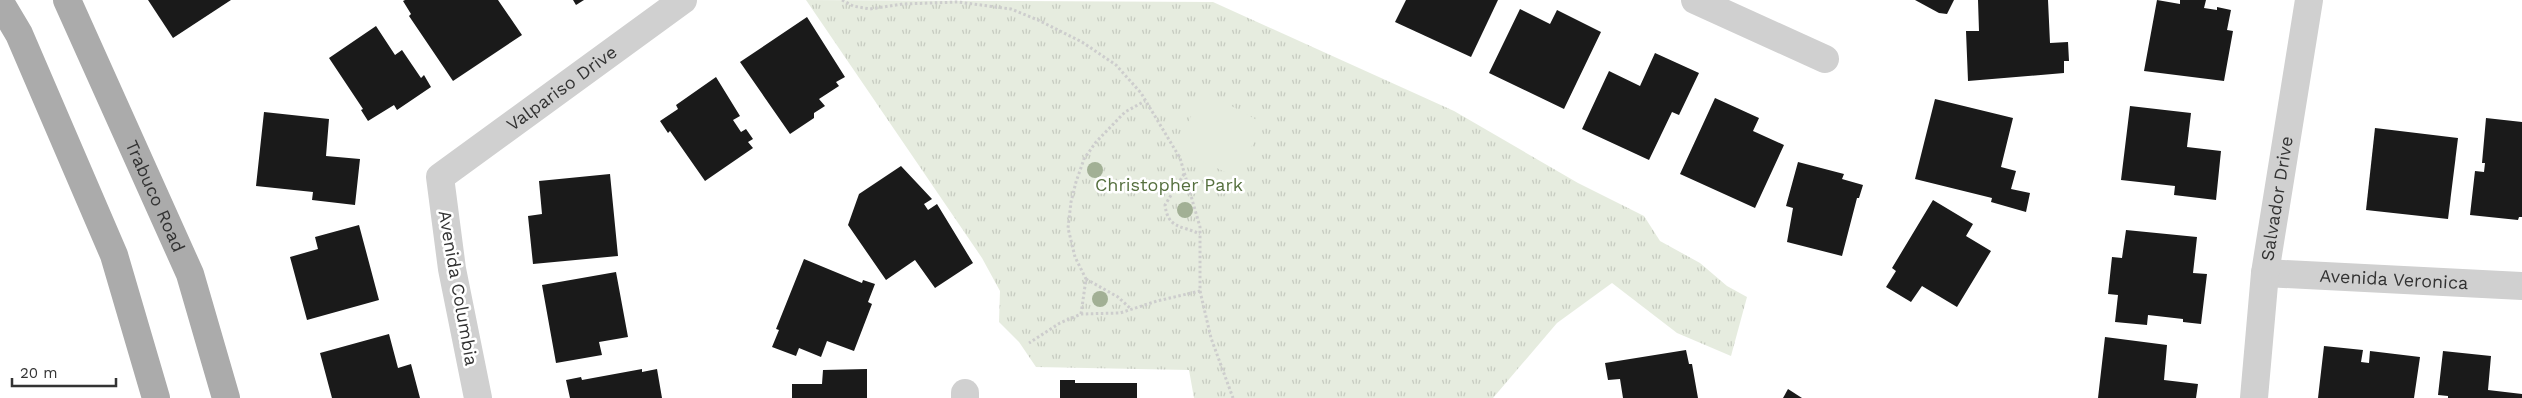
<svg xmlns="http://www.w3.org/2000/svg" width="2522" height="398" font-family="'Work Sans',sans-serif">
  <style>
    .grass { fill: url(#grass-tufts) }
    .pitch { fill: #e6ecdf }
    .building { fill: #1a1a1a }
    .lines { fill: none; stroke-linecap: round; stroke-linejoin: round }
    .path { stroke: #cdcdcd; stroke-width: 3; stroke-dasharray: 2.5 2.5; stroke-linecap: butt }
    .street { stroke: #d0d0d0; stroke-width: 28 }
    .primary { stroke: #ababab; stroke-width: 28 }
    .tree { fill: #a2b095 }
    .labels { text-anchor: middle; stroke-width: 5; stroke-linejoin: round; paint-order: stroke }
    .street-label { font-size: 18px; fill: #333; stroke: #fff }
    .park-label { font-size: 18px; fill: #56703f; stroke: #fff }
  </style>
  <defs>
    <pattern id="grass-tufts" width="24" height="20" patternUnits="userSpaceOnUse" patternTransform="scale(1.25)"><rect width="24" height="20" fill="#e6ecdf"/><path d="M3 7l-1-3M5 7V3M7 7l1-3M15 17l-1-3M17 17v-4M19 17l1-3" fill="none" stroke="#c6cbc0"/></pattern>
  </defs>
  <rect width="100%" height="100%" fill="#fff"/>
  <!-- grass -->
  <path class="grass" d="M806 0 1213 2 1454 111 1578 183 1644 216 1660 241 1700 263 1727 286 1747 297 1731 356 1677 333 1612 283 1557 323 1493 398H1194L1189 370 1036 367 1019 342 999 322 1000 291 982 258Z"/>
  <!-- pitch -->
  <path class="pitch" d="M1204 91 1266 125 1232 175 1199 160 1190 168 1176 136 1182 134Z"/>
  <!-- building -->
  <g class="building">
    <path d="M148 0H231L173 38Z"/>
    <path d="M405 0H498L522 35 453 81 409 16 411 14 403 1Z"/>
    <path d="M573 0H584L576 5Z"/>
    <path d="M1406 0H1498L1471 57 1395 22Z"/>
    <path d="M1915 0H1954L1947 14 1939 13Z"/>
    <path d="M1978 0H2048L2050 43 2068 42 2069 61H2064V73L1968 81 1966 31H1979Z"/>
    <path d="M2157 0 2180 4V0H2206L2204 8 2217 10V7L2231 10 2227 30 2233 31 2224 81 2144 71Z"/>
    <path d="M1520 9 1550 24 1557 10 1601 32 1564 109 1489 73Z"/>
    <path d="M807 17 845 77 836 82 839 86 819 99 825 106 814 113V118L790 134 740 62Z"/>
    <path d="M376 26 395 55 402 50 421 78 424 75 431 87 397 110 394 105 368 121 361 110 363 109 329 58Z"/>
    <path d="M1655 53 1699 73 1679 115 1672 112 1649 160 1582 129 1609 71 1640 86Z"/>
    <path d="M716 77 740 116 733 120 741 132 746 129 753 139 748 142 753 148 705 181 670 131 668 133 660 121 678 109 676 105Z"/>
    <path d="M1715 98 1759 118 1753 131 1784 145 1755 208 1680 174Z"/>
    <path d="M1935 99 2013 118 2001 167 2016 171 2011 189 2030 193 2026 212 1991 202 1992 198 1915 179Z"/>
    <path d="M2130 106 2191 113 2187 147 2221 151 2216 200 2174 195 2175 186 2121 180Z"/>
    <path d="M264 112 329 119 326 156 360 159 355 205 312 200 313 192 256 186Z"/>
    <path d="M2486 118 2522 122V217H2519L2518 220 2470 215 2475 171 2484 172 2485 163H2482Z"/>
    <path d="M2375 128 2458 138 2448 219 2366 210Z"/>
    <path d="M1798 162 1844 174 1842 179 1863 185 1859 198H1857L1842 256 1787 242 1793 208 1786 206Z"/>
    <path d="M901 166 932 199 924 204 928 210 937 204 973 263 935 288 915 260 886 280 848 225 859 194Z"/>
    <path d="M610 174 618 256 533 264 528 216 542 214 539 181Z"/>
    <path d="M1933 200 1973 224 1966 236 1991 251 1957 307 1922 286 1911 302 1886 287 1896 271 1892 268Z"/>
    <path d="M359 225 379 300 307 320 290 257 318 249 315 237Z"/>
    <path d="M2126 230 2197 237 2193 273 2207 274 2201 324 2183 322V319L2148 315 2147 325 2115 322 2118 295 2108 294 2112 257 2122 258Z"/>
    <path d="M804 259 862 283 863 280 875 284 868 302 872 304 854 351 827 341 821 357 799 348 796 356 772 347 779 330 776 329Z"/>
    <path d="M616 272 628 337 599 342 602 355 556 363 542 285Z"/>
    <path d="M389 334 398 368 411 364 420 398H332L320 353Z"/>
    <path d="M2105 337 2167 345 2164 380 2198 384 2196 398H2098Z"/>
    <path d="M2324 346 2363 350 2361 362 2369 363 2370 351 2420 357 2414 398H2318Z"/>
    <path d="M1686 350 1689 364H1692L1698 398H1623L1620 379 1608 380 1605 363Z"/>
    <path d="M2443 351 2491 356 2488 390 2522 394V398H2448V396L2438 395Z"/>
    <path d="M642 369V372L657 369 662 398H570L566 380 581 377 582 380Z"/>
    <path d="M867 369V398H792V384H822L823 370Z"/>
    <path d="M1060 380H1075V383H1137V398H1060Z"/>
    <path d="M1788 389 1802 398H1783Z"/>
  </g>
  <g class="lines">
    <!-- path -->
    <g class="path">
      <path d="M842 0 853 6 870 9 903 4 958 2 1011 9 1038 20 1082 42 1116 65 1141 93 1180 158 1200 227V291L1157 301 1120 313 1081 314 1060 323 1029 343"/>
      <path d="M1184 174 1165 205C1168 229 1181 225 1200 234"/>
      <path d="M1086 279 1118 297 1131 309"/>
      <path d="M1200 291 1211 338 1233 398"/>
      <path d="M1081 314 1086 279 1075 257 1068 228 1071 202 1076 182 1084 159 1096 142 1125 112 1145 101"/>
    </g>
    <!-- street -->
    <g class="street">
      <path d="M1695 0 1825 59"/>
      <path id="s1" d="M2265 273 2522 286"/>
      <path id="s2" d="M478 398 452 269 440 177 683 0"/>
      <path d="M965 398V393"/>
      <path id="s3" d="M2254 398 2265 273 2309 0"/>
    </g>
    <!-- primary -->
    <g class="primary">
      <path id="s4" d="M67 0 190 274 226 398"/>
      <path d="M0 2 19 34 114 255 156 398"/>
    </g>
  </g>
  <!-- trees -->
  <g class="tree">
    <circle cx="1095" cy="170" r="8"/>
    <circle cx="1185" cy="210" r="8"/>
    <circle cx="1100" cy="299" r="8"/>
  </g>
  <g class="labels">
    <!-- street labels -->
    <g class="street-label">
      <text dy="6" stroke="none"><textPath href="#s2" startOffset="375">Valpariso Drive</textPath></text>
      <text dy="6" stroke="none"><textPath href="#s4" startOffset="215">Trabuco Road</textPath></text>
      <text dy="6" stroke="none"><textPath href="#s3" startOffset="201">Salvador Drive</textPath></text>
      <text dy="6" stroke="none"><textPath href="#s1" startOffset="129">Avenida Veronica</textPath></text>
      <text transform="translate(458 288) rotate(80)" y="6">Avenida Columbia</text>
    </g>
    <!-- park labels -->
    <g class="park-label">
      <text x="1169" y="191">Christopher Park</text>
    </g>
  </g>
  <!-- scale -->
  <path d="M12 378v8h104v-8" fill="none" stroke="#333333" stroke-width="2.5"/>
  <text x="20" y="378" font-size="15" fill="#333333" stroke="#ffffff" stroke-width="4" paint-order="stroke">20 m</text>
</svg>
